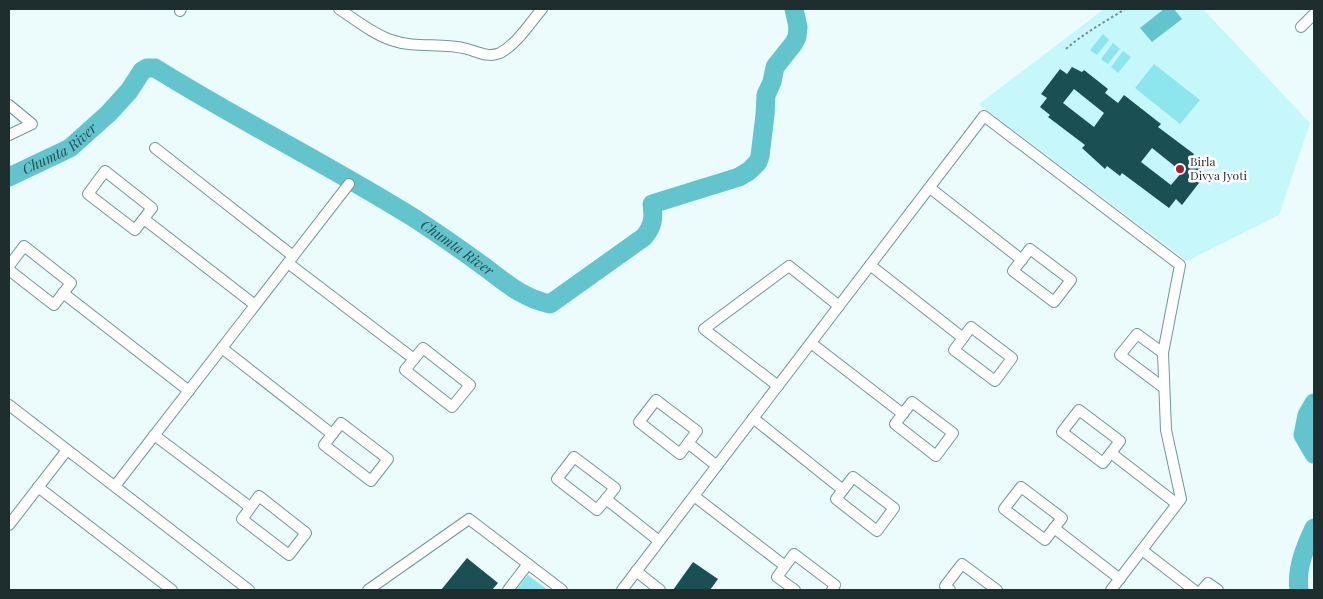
<svg xmlns="http://www.w3.org/2000/svg" width="1323" height="599" font-family="'Playfair Display',serif">
  <style>
    .built { fill: #c6f7fb }
    .green { fill: #8de6ed }
    .water { fill: #62c4cc }
    .lines { fill: none; stroke-linecap: round; stroke-linejoin: round }
    .river { stroke: #62c4cc; stroke-width: 19 }
    .building { fill: #1a5054; fill-rule: evenodd }
    .minor-casing { stroke: #729799; stroke-width: 12 }
    .path { stroke: #7c8b8c; stroke-width: 2; stroke-dasharray: 2.5 2.5; stroke-linecap: butt }
    .minor { stroke: #fff; stroke-width: 10 }
    .poi-dot { fill: #ae1a2c; stroke: #fff; stroke-width: 2 }
    .labels { text-anchor: middle; stroke-width: 5; stroke-linejoin: round; paint-order: stroke }
    .poi-label { font-size: 12px; fill: #1e2d2e; stroke: #fff; text-anchor: start }
    .water-label { font-size: 14px; font-style: italic; fill: #224e52; stroke: #fff }
  </style>
  <rect width="100%" height="100%" fill="#ecfcfd"/>
  <!-- built -->
  <path class="built" d="M1104 9H1203L1310 123 1279 215 1187 261 979 104Z"/>
  <!-- green -->
  <g class="green">
    <path d="M1103 34 1109 40 1097 55 1090 50Z"/>
    <path d="M1113 43 1120 49 1108 64 1101 59Z"/>
    <path d="M1123 51 1131 57 1118 73 1111 67Z"/>
    <path d="M1154 64 1200 100 1180 124 1135 88Z"/>
    <path d="M528 575 548 590H516Z"/>
  </g>
  <!-- water -->
  <path class="water" d="M1164 9H1174L1182 19 1152 42 1140 28Z"/>
  <g class="lines">
    <!-- river -->
    <g class="river">
      <path id="s1" d="M9 177 70 148 109 113 129 91 142 71 147 68H155C240 121 329 165 414 218 437 233 460 249 482 265 505 282 522 298 550 304L644 237C653 226 654 218 652 204L739 177 749 171 758 162 760 156 765 115 766 95 772 82 775 67 794 43 797 37 798 27 794 9"/>
      <path d="M1314 403 1307 415 1303 435 1314 454"/>
      <path d="M1299 590C1296 569 1305 547 1314 528"/>
    </g>
  </g>
  <!-- building -->
  <g class="building">
    <path d="M1072 67 1082 72 1084 70 1108 89 1105 93 1118 103 1124 95 1161 124 1158 127 1194 154 1192 157 1202 167 1196 174 1202 179 1182 205 1176 199 1169 208 1122 173 1120 176 1107 166 1105 169 1082 148 1085 145 1048 117 1050 115 1040 107 1047 98 1041 94 1060 69 1067 74ZM1074 89 1104 113 1094 127 1063 103ZM1152 148 1182 172 1171 185 1141 162Z"/>
    <path d="M467 558 498 583 492 590H441Z"/>
    <path d="M693 562 718 579 710 590H673Z"/>
  </g>
  <g class="lines">
    <!-- minor casing -->
    <g class="minor-casing">
      <g id="minor">
        <path d="M339 9C356 20 373 34 391 40 416 49 442 42 467 49 478 52 488 58 500 53 517 44 530 23 542 9"/>
        <path d="M180 11 181 9"/>
        <path d="M1301 27 1314 14"/>
        <path d="M9 105 32 124 9 135"/>
        <path d="M155 148 293 256"/>
        <path d="M105 171 152 208 135 230 88 194Z"/>
        <path d="M930 188 1022 260"/>
        <path d="M144 219 255 305"/>
        <path d="M1030 249 1071 280 1054 302 1013 271Z"/>
        <path d="M288 263 414 359"/>
        <path d="M870 265 963 338"/>
        <path d="M9 266 24 246 71 283 54 305 9 270"/>
        <path d="M63 293 189 391"/>
        <path d="M971 327 1012 358 995 381 954 350Z"/>
        <path d="M811 343 903 414"/>
        <path d="M222 348 332 434"/>
        <path d="M423 348 470 385 452 407 405 370Z"/>
        <path d="M1163 353 1137 334 1120 355 1164 388"/>
        <path d="M778 386 704 329 789 266 839 306"/>
        <path d="M656 400 697 431 680 454 639 422Z"/>
        <path d="M912 402 953 433 936 456 895 424Z"/>
        <path d="M9 405 249 590"/>
        <path d="M1079 410 1120 441 1103 463 1062 432Z"/>
        <path d="M753 418 843 490"/>
        <path d="M341 423 388 459 371 481 324 445Z"/>
        <path d="M154 435 250 507"/>
        <path d="M688 443 717 466"/>
        <path d="M1111 453 1177 504"/>
        <path d="M574 457 615 488 597 510 557 479Z"/>
        <path d="M853 477 894 508 877 531 836 499Z"/>
        <path d="M115 486 349 184"/>
        <path d="M38 487 172 590"/>
        <path d="M1021 487 1062 518 1045 540 1004 509Z"/>
        <path d="M259 496 306 533 289 555 242 519Z"/>
        <path d="M694 496 785 566"/>
        <path d="M606 499 659 541"/>
        <path d="M9 525 67 450"/>
        <path d="M1054 528 1120 579"/>
        <path d="M1142 550 1194 590"/>
        <path d="M636 571 660 590"/>
        <path d="M368 590 469 519 562 590"/>
        <path d="M508 590 528 564"/>
        <path d="M622 590 984 116 1180 265 1163 353 1166 430 1181 499 1111 590"/>
        <path d="M795 590 777 577 794 554 835 585 832 590"/>
        <path d="M950 590 945 586 962 564 997 590"/>
        <path d="M1202 590 1208 583 1218 590"/>
      </g>
    </g>
    <!-- path -->
    <path class="path" d="M1066 49C1084 33 1105 22 1125 9"/>
    <!-- minor -->
    <use href="#minor" class="minor"/>
  </g>
  <!-- markers -->
  <circle class="poi-dot" cx="1180" cy="169" r="5"/>
  <g class="labels">
    <!-- poi labels -->
    <g class="poi-label">
      <text x="1190" y="166">Birla<tspan x="1190" dy="14">Divya Jyoti</tspan></text>
    </g>
    <!-- water labels -->
    <g class="water-label">
      <text dy="5" stroke="none"><textPath href="#s1" startOffset="58">Chumta River</textPath></text>
      <text dy="5" stroke="none"><textPath href="#s1" startOffset="539">Chumta River</textPath></text>
    </g>
  </g>
  <!-- border -->
  <rect width="1323" height="599" fill="none" stroke="#1e2d2e" stroke-width="20"/>
</svg>
